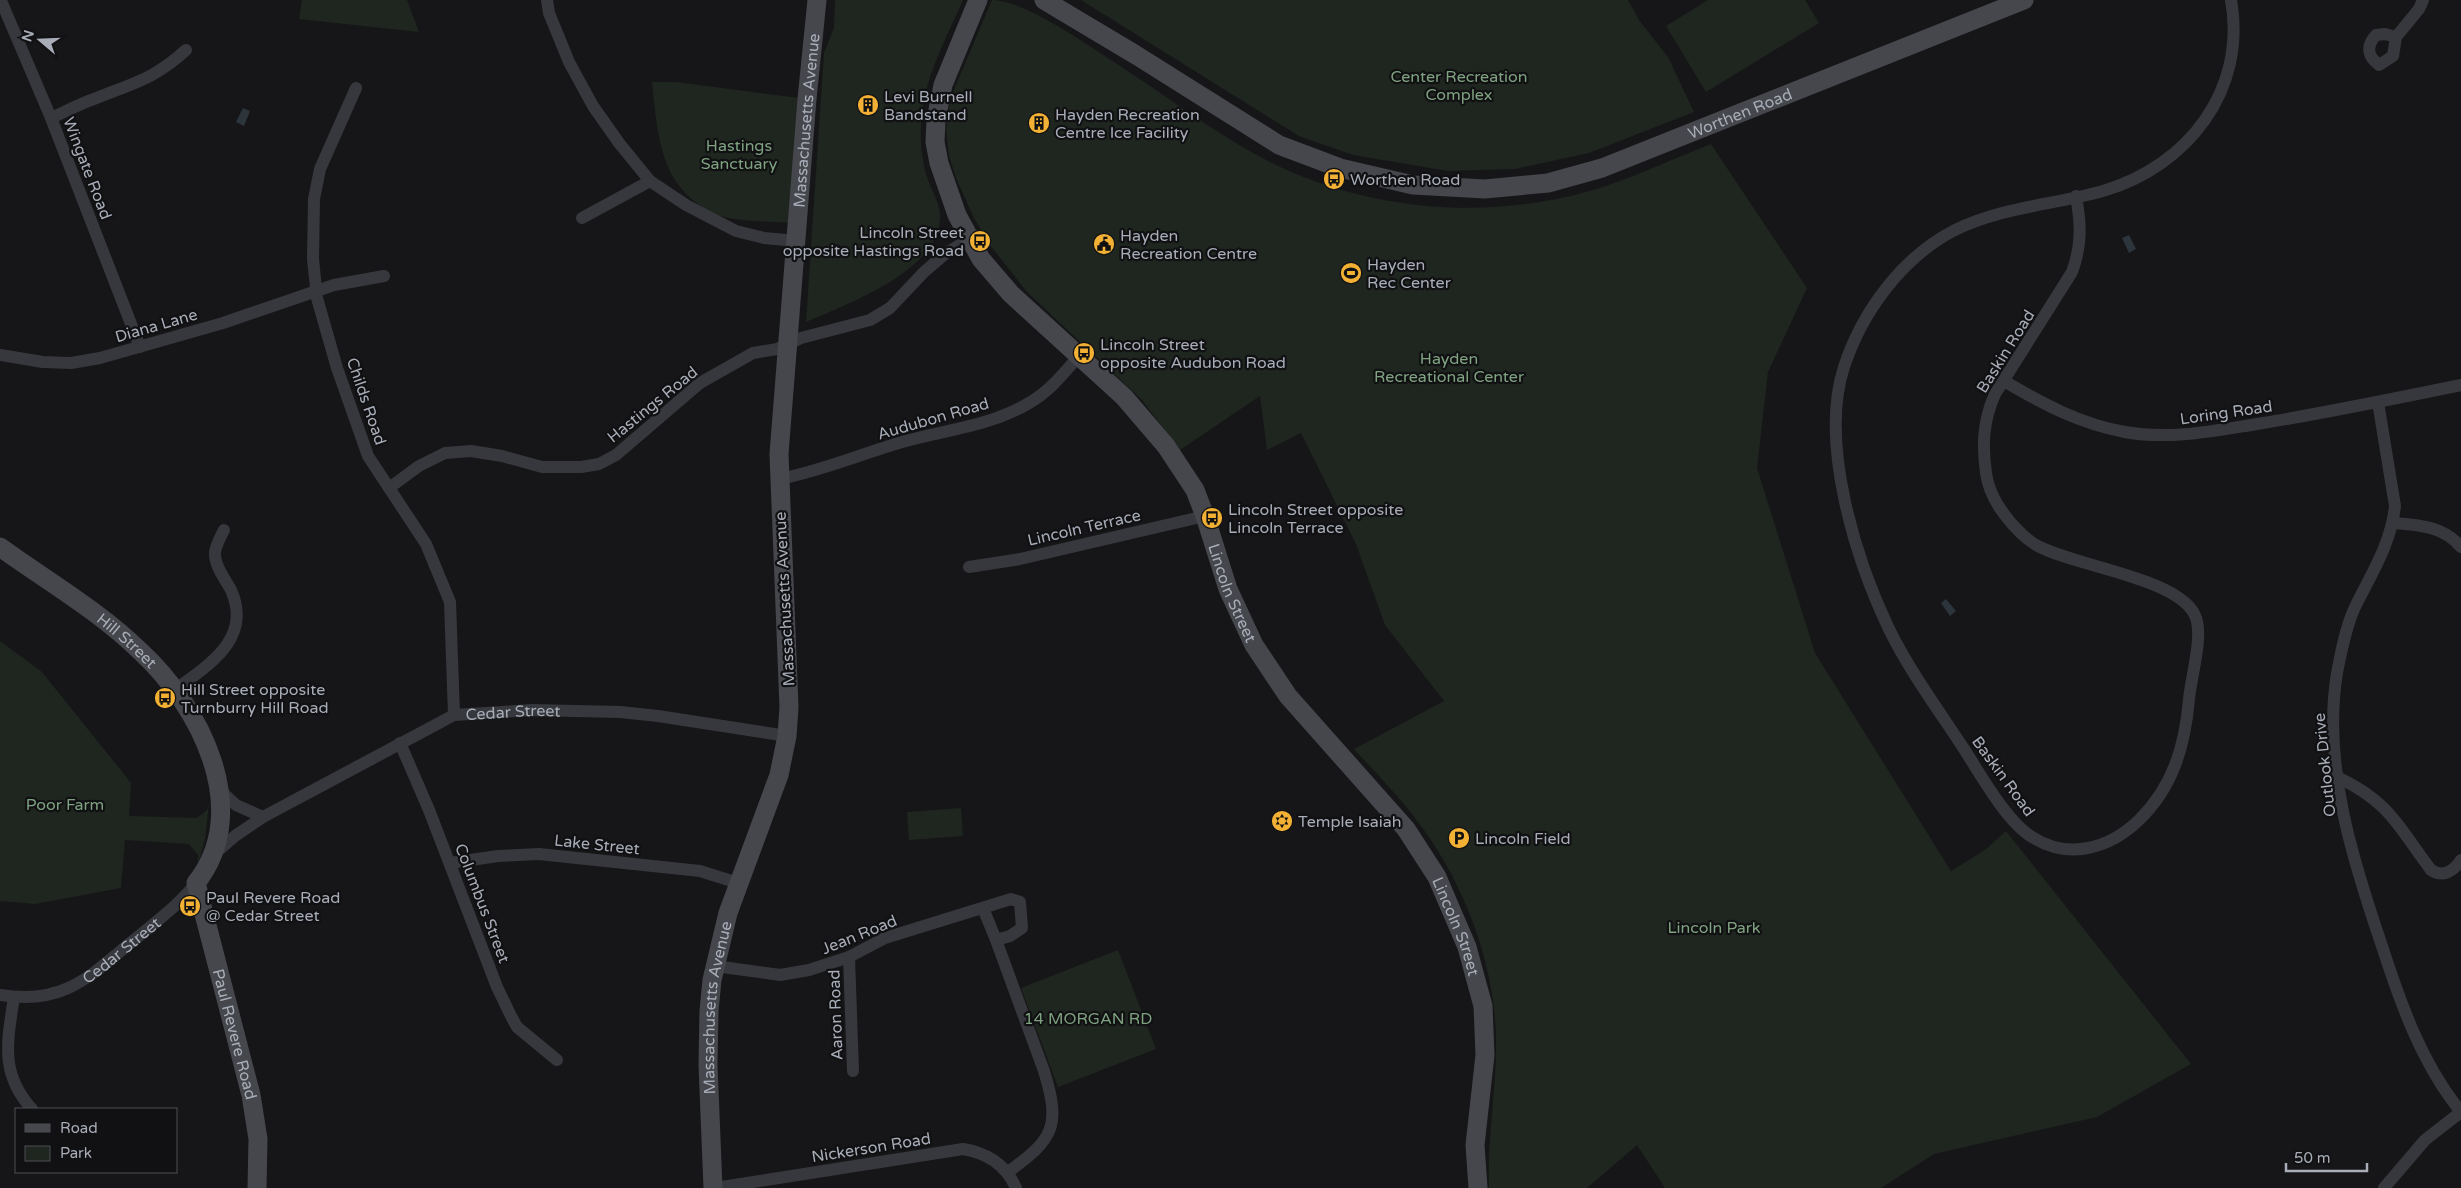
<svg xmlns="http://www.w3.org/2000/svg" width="2461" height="1188" font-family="'Varela Round',sans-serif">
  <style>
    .green { fill: #1e261f }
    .water { fill: #2c353c }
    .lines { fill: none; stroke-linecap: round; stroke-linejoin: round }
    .street { stroke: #37383d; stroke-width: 12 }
    .secondary { stroke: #45474d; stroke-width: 19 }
    .labels { text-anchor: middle; stroke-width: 4.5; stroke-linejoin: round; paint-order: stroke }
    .park-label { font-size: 16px; fill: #7fa381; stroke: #111113 }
    .poi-label { font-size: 16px; fill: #a8adb8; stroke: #111113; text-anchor: start }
    .street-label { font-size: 16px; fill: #a8adb8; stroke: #111113 }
  </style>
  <rect width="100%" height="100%" fill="#161618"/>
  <!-- green -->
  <g class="green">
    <path d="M302 0H407L419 32 299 19Z"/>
    <path d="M835 0H963C946 39 922 82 921 125 920 140 922 160 926 174 930 187 939 201 940 214 943 270 847 304 806 322L824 53 834 28Z"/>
    <path d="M992 0C1025 0 1090 47 1120 66 1165 95 1208 128 1255 154 1354 209 1478 222 1586 192 1629 180 1670 160 1711 144L1807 288 1768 372 1757 468 1815 653 1951 871 1985 850 2006 831 2191 1064 2097 1117 1934 1154 1881 1188H1665L1637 1145 1587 1188H1489C1487 1137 1497 1087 1496 1037 1494 957 1461 876 1412 814 1394 791 1373 770 1354 749L1444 701 1385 625 1356 544 1301 433 1267 450 1260 396 1180 450 1142 400 1027 292 990 245 974 218 956 178 949 156 946 129 949 108 955 87Z"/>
    <path d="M1081 0H1628L1639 20 1668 57 1694 112 1589 153 1515 169 1448 171 1353 155 1299 136Z"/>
    <path d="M1708 0H1805L1819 23 1706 92 1666 26Z"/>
    <path d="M652 82H676L807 99 798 223C771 221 740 223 714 214 708 212 703 207 698 204 658 176 657 126 652 82Z"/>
    <path d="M0 641 42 672 131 783 129 816 197 818 207 810 209 803 205 839 198 864V855L189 844 125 840 121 888 35 904 0 901Z"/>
    <path d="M961 808 963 836 909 840 907 812Z"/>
    <path d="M1118 950 1156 1049 1058 1087 1021 988Z"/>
  </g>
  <!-- water -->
  <g class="water">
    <path d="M243 108 250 111 244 126 236 122Z"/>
    <path d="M2129 235 2136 249 2129 253 2122 238Z"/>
    <path d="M1946 599 1956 611 1950 616 1941 603Z"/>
  </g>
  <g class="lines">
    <!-- street -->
    <g class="street">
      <path d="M547 0 549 13 569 62 593 106 619 143 650 181 686 205 736 231 764 238 797 241"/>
      <path d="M2 3 51 118 140 347"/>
      <path d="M2396 37 2393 56 2379 65C2367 56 2366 46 2376 35L2385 34 2396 37 2419 9 2423 0"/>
      <path d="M356 88 320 169 314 199 313 259 317 298 337 368 368 456 426 544 450 602 454 715"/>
      <path d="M51 118C65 112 79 104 94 99 133 83 153 80 186 50"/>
      <path d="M2076 196C2081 224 2082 245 2072 272L1995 394C1983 421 1982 445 1986 473 1988 488 1995 502 2004 514 2013 526 2023 537 2036 545 2075 567 2183 578 2196 618 2203 638 2191 677 2189 699 2185 746 2173 787 2139 820 2109 849 2068 860 2032 837 2008 823 1981 776 1966 752 1940 712 1910 672 1889 629 1856 560 1819 443 1844 367 1862 312 1902 257 1955 230 2002 207 2053 205 2103 191 2188 166 2247 90 2231 0"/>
      <path d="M582 218 650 181"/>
      <path d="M0 355 43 362 71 363 100 358 223 323 334 285 384 276"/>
      <path d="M2004 381C2043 404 2080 424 2125 432 2170 440 2213 431 2257 424 2325 413 2393 399 2461 385"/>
      <path d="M2378 402 2395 506C2391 544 2371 574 2355 607 2346 626 2341 652 2337 673 2322 764 2353 861 2382 946 2401 1005 2422 1064 2461 1112"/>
      <path d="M779 479C821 471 861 454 902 442 944 430 991 426 1029 403 1049 392 1063 374 1078 357"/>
      <path d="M389 488 419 466 445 453 471 451 502 456 542 467H581L599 464 616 455 700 383 753 353 777 349 801 338 870 320 890 308 924 272 945 254 969 239"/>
      <path d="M2394 523C2419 525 2443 526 2461 547"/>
      <path d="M969 567 1020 559 1205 516"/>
      <path d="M175 690C208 665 253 639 231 590 225 579 214 565 215 552 216 545 221 536 224 530"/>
      <path d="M400 743 429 810 497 987 511 1016 517 1027 557 1060"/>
      <path d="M2339 778C2390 802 2399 828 2431 870 2443 878 2454 871 2461 860"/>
      <path d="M219 789 236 805 263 817"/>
      <path id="s1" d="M212 856 235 836 263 817 454 715 532 710 620 712 658 716 787 736"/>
      <path d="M450 863 498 856 539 854 700 871 738 883"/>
      <path d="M996 940 1044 1071C1061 1126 1054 1139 1008 1172"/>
      <path d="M849 957 853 1071"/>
      <path d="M715 966 780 975 809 970 849 957 885 938 1011 899 1020 902 1022 928 1010 936 996 940 983 908"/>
      <path id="s2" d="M0 995C67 1006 91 974 139 936 159 919 180 904 196 883"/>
      <path d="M14 997C7 1043 0 1074 32 1109"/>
      <path d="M715 1188 963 1149C988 1153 1006 1165 1016 1188"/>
      <path d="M2384 1188 2425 1140 2461 1112"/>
    </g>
    <!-- secondary -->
    <g class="secondary">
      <path id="s3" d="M978 0 943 85 936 120 935 142 939 163 957 215 981 259 1011 294 1124 397 1166 446 1195 490 1205 516 1228 589 1254 645 1288 696 1406 829 1437 877 1467 947 1483 1006 1485 1055 1475 1145 1478 1188"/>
      <path id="s4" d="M1044 0 1136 55 1279 145 1340 168 1413 185 1485 189 1548 183 1602 168 2024 0"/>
      <path id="s5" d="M0 547C47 581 99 611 140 651 199 705 254 810 196 883L251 1095 258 1139 257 1188"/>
      <path id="s6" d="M713 1188 708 1065 709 1011 712 980 728 913 779 775 787 736 789 707 779 454 807 99 817 0"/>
    </g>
  </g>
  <!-- icons -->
  <defs>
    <g id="building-disc" transform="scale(1.125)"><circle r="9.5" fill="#f2b134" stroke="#111113"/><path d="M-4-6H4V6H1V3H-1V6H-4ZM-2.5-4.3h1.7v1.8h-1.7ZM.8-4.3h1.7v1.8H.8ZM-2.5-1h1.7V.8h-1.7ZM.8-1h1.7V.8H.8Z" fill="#111"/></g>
    <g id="bus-disc" transform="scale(1.125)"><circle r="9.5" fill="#f2b134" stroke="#111113"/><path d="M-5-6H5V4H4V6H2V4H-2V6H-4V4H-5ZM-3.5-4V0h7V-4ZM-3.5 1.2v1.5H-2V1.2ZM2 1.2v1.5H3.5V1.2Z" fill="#111"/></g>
    <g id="civic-disc" transform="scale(1.125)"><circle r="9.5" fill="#f2b134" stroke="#111113"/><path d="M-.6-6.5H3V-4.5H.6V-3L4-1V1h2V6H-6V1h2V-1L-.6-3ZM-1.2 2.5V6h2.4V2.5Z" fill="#111"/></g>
    <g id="stadium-disc" transform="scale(1.125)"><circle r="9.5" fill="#f2b134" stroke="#111113"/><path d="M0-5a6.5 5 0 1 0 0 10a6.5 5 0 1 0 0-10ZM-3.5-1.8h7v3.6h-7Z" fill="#111"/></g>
    <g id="synagogue-disc" transform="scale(1.125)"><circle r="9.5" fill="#f2b134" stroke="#111113"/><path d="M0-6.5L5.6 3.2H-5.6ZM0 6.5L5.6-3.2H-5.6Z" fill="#111"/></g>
    <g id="parking-disc" transform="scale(1.125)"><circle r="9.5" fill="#f2b134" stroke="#111113"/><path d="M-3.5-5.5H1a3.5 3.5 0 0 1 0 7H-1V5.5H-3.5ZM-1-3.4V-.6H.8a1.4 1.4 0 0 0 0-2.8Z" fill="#111"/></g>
  </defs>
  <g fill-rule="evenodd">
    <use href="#building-disc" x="868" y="105"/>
    <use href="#building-disc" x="1039" y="123"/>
    <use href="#bus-disc" x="1334" y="179"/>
    <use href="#bus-disc" x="980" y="241"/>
    <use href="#civic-disc" x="1104" y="244"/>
    <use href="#stadium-disc" x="1351" y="273"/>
    <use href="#bus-disc" x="1084" y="353"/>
    <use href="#bus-disc" x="1212" y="518"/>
    <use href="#bus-disc" x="165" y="698"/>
    <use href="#synagogue-disc" x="1282" y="821"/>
    <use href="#parking-disc" x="1459" y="838"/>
    <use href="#bus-disc" x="190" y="906"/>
  </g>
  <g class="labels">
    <!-- park labels -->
    <g class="park-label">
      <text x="1459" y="82">Center Recreation<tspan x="1459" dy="18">Complex</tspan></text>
      <text x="739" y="151">Hastings<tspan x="739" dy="18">Sanctuary</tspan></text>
      <text x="1449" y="364">Hayden<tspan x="1449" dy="18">Recreational Center</tspan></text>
      <text x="65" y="810">Poor Farm</text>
      <text x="1714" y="933">Lincoln Park</text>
      <text x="1088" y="1024">14 MORGAN RD</text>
    </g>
    <!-- poi labels -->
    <g class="poi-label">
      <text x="884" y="102">Levi Burnell<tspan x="884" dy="18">Bandstand</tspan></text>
      <text x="1055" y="120">Hayden Recreation<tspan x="1055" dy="18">Centre Ice Facility</tspan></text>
      <text x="1350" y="185">Worthen Road</text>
      <text x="964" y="238" text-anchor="end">Lincoln Street<tspan x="964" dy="18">opposite Hastings Road</tspan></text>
      <text x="1120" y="241">Hayden<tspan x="1120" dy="18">Recreation Centre</tspan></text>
      <text x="1367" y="270">Hayden<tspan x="1367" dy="18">Rec Center</tspan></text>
      <text x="1100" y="350">Lincoln Street<tspan x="1100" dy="18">opposite Audubon Road</tspan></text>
      <text x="1228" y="515">Lincoln Street opposite<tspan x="1228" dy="18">Lincoln Terrace</tspan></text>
      <text x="181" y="695">Hill Street opposite<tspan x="181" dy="18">Turnburry Hill Road</tspan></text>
      <text x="1298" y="827">Temple Isaiah</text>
      <text x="1475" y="844">Lincoln Field</text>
      <text x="206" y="903">Paul Revere Road<tspan x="206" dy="18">@ Cedar Street</tspan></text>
    </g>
    <!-- street labels -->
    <g class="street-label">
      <text dy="6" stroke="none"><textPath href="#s4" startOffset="756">Worthen Road</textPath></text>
      <text dy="6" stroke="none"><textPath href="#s6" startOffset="1081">Massachusetts Avenue</textPath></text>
      <text transform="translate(88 168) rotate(69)" y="6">Wingate Road</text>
      <text transform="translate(156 325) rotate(-16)" y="6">Diana Lane</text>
      <text transform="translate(2005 351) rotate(-58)" y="6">Baskin Road</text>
      <text transform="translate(367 401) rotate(71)" y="6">Childs Road</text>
      <text transform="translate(652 404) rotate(-39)" y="6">Hastings Road</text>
      <text transform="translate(2226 412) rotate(-8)" y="6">Loring Road</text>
      <text transform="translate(933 418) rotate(-16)" y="6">Audubon Road</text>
      <text transform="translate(1084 527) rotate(-13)" y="6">Lincoln Terrace</text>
      <text dy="6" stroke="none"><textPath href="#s3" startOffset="702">Lincoln Street</textPath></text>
      <text transform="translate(784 599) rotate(-93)" y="6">Massachusetts Avenue</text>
      <text dy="6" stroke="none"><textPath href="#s5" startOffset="158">Hill Street</textPath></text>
      <text dy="6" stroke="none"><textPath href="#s1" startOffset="340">Cedar Street</textPath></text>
      <text transform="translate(2324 765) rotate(-96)" y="6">Outlook Drive</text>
      <text transform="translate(2004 776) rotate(54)" y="6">Baskin Road</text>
      <text transform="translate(597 844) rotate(6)" y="6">Lake Street</text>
      <text transform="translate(483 903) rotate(69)" y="6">Columbus Street</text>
      <text dy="6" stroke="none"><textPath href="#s3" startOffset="1108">Lincoln Street</textPath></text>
      <text transform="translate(859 934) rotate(-22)" y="6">Jean Road</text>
      <text dy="6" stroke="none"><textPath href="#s2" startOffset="135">Cedar Street</textPath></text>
      <text dy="6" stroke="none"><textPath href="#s6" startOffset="181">Massachusetts Avenue</textPath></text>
      <text transform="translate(835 1015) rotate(-92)" y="6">Aaron Road</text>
      <text dy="6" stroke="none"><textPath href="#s5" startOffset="592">Paul Revere Road</textPath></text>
      <text transform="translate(871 1147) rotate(-9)" y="6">Nickerson Road</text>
    </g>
  </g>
  <!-- legend -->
  <rect x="15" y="1108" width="162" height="65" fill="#111113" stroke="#4d4f55"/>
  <rect x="25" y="1124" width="25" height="8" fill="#45474d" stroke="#4d4f55"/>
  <text x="60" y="1133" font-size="15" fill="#a8adb8">Road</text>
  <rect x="25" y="1146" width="25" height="15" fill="#1e261f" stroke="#4d4f55"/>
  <text x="60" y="1158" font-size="15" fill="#a8adb8">Park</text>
  <!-- north arrow -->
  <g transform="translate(40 40) rotate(289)" stroke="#111113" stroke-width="4" paint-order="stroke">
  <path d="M0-4L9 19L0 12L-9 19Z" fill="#a8adb8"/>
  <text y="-8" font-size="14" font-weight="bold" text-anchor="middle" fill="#a8adb8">N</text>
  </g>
  <!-- scale -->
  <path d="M2286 1163v8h81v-8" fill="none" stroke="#a8adb8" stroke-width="2.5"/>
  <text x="2294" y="1163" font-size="15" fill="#a8adb8" stroke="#111113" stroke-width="4" paint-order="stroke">50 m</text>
</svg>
